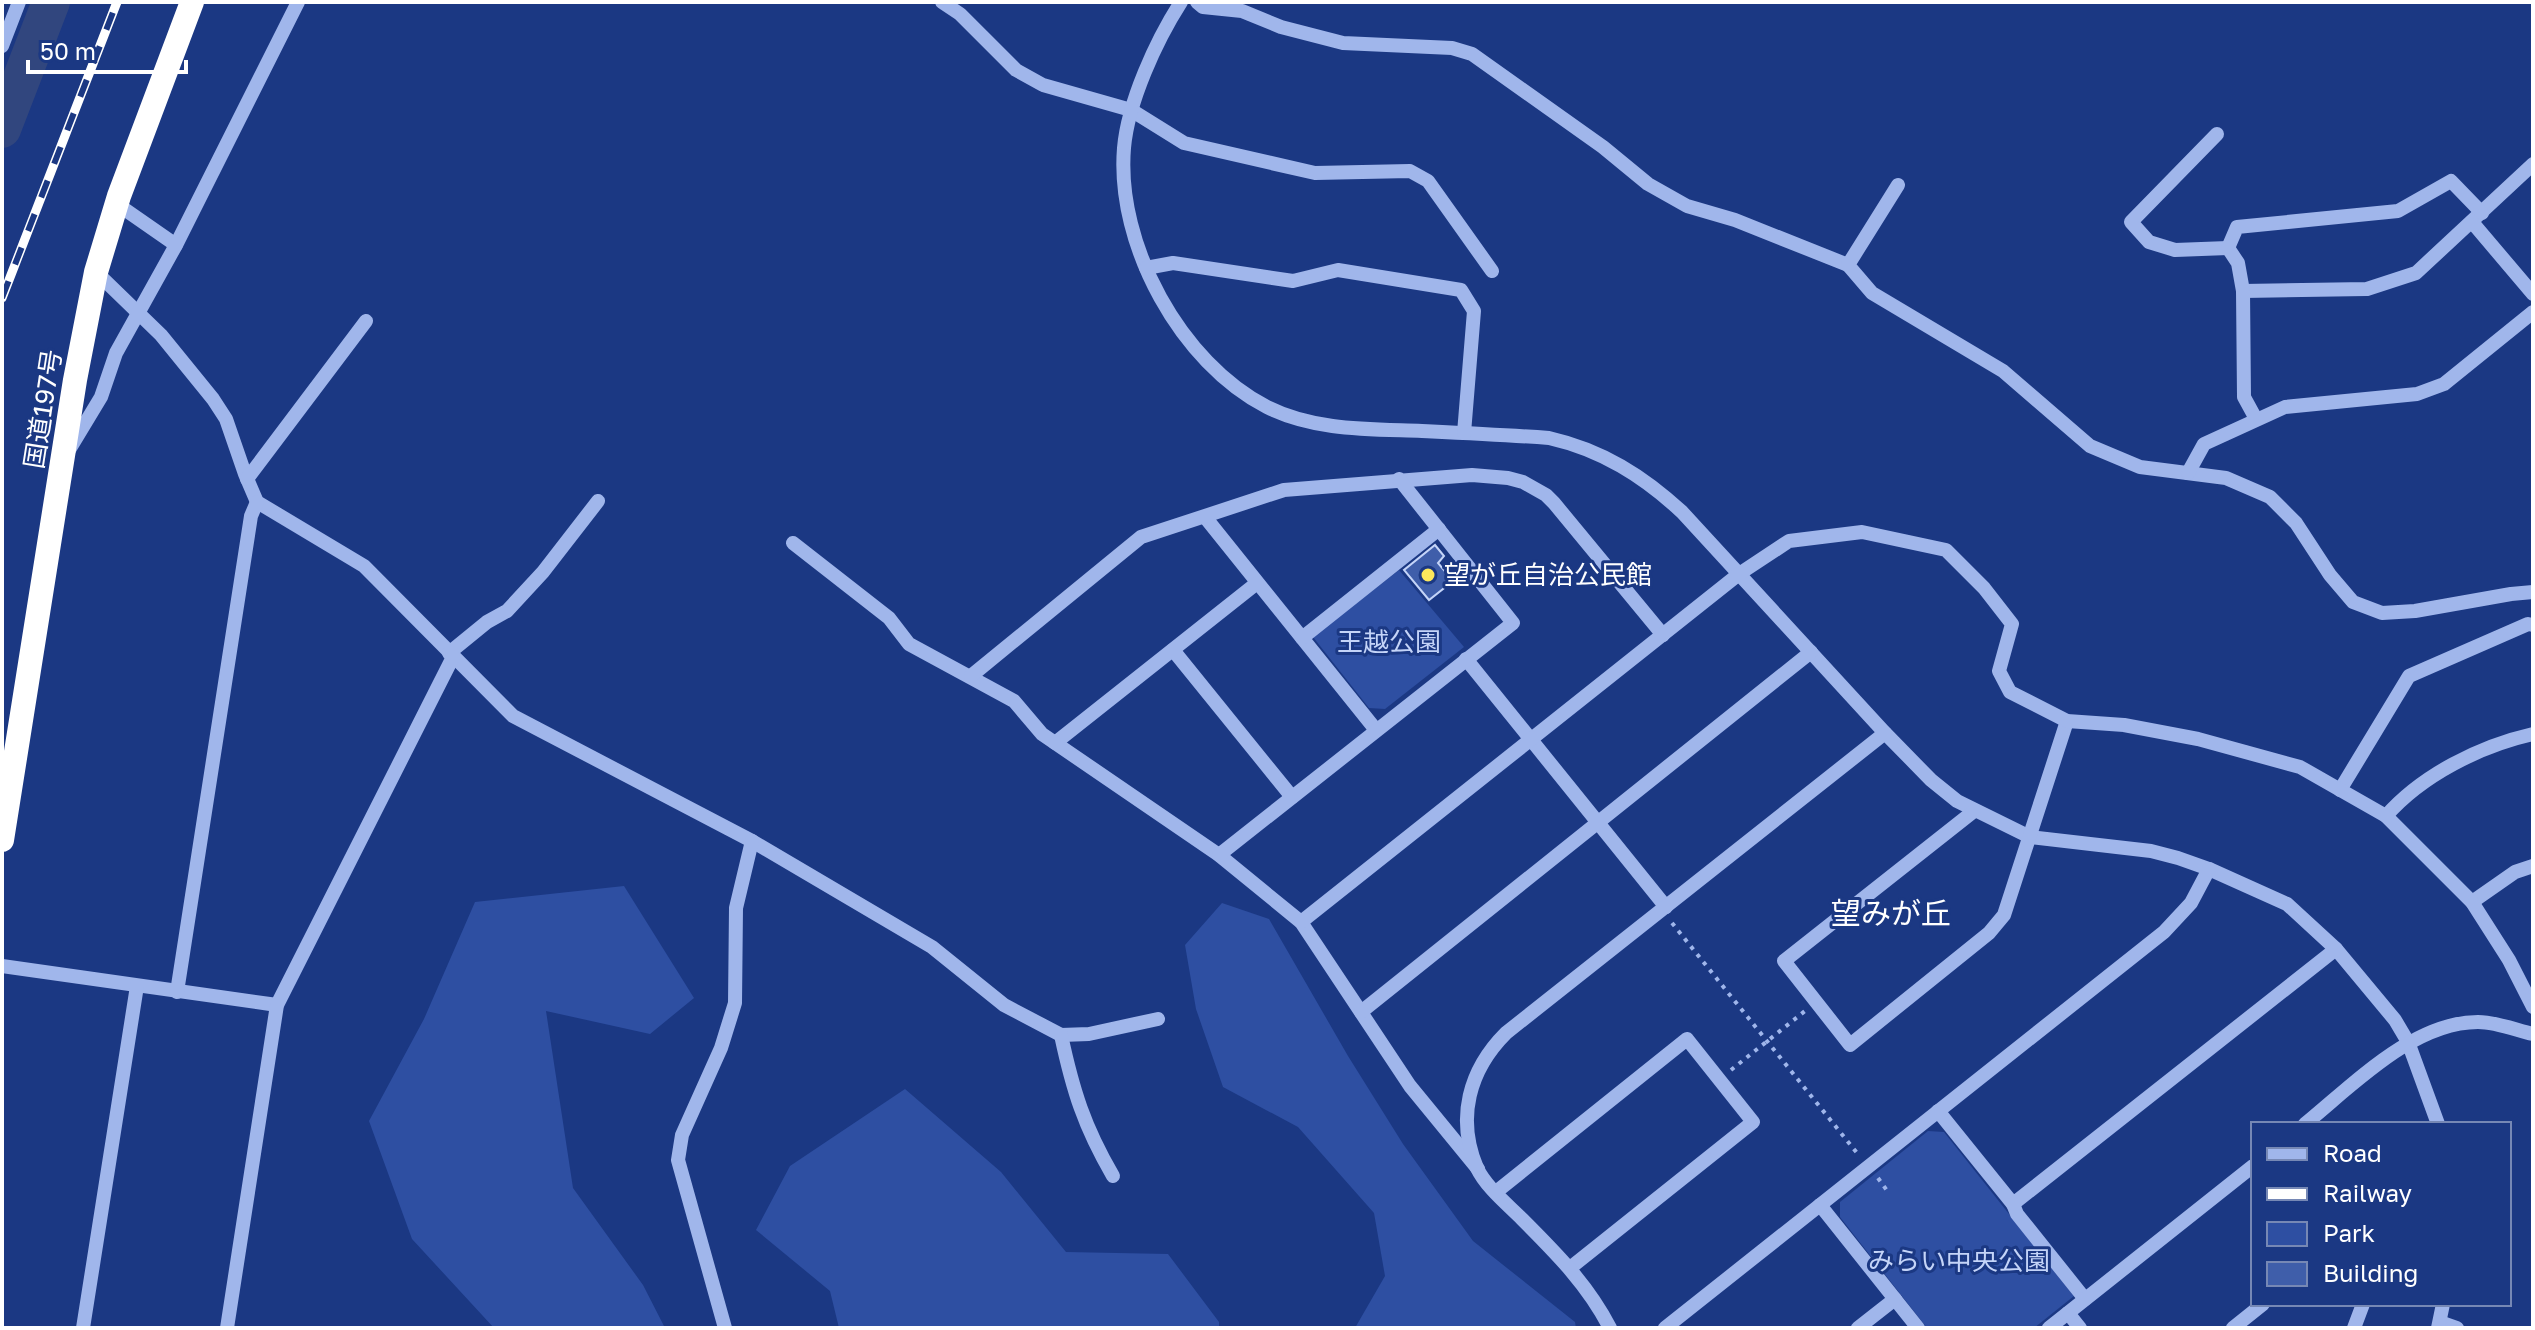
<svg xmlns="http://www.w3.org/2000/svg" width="2535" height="1330" font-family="'Golos Text','Noto Sans JP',sans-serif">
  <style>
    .green { fill: #2e4fa2 }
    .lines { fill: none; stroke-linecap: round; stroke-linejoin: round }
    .river { stroke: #31467e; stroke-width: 38 }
    .building { fill: #3f5eaa; stroke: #c4d4f8; stroke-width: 2 }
    .path { stroke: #a0b6eb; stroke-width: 4; stroke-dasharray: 4 6; stroke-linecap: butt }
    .minor { stroke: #a0b6eb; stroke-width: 14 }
    .highway { stroke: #fff; stroke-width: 24 }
    .rail-casing { stroke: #fff; stroke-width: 9 }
    .rail { stroke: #1b3883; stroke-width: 6; stroke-dasharray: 18; stroke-linecap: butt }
    .poi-dot { fill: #fce75c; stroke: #1b3883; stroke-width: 3 }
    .labels { text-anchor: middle; stroke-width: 6; stroke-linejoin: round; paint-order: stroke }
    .street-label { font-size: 26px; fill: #fff; stroke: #1b3883 }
    .poi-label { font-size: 26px; fill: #fff; stroke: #1b3883; text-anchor: start }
    .park-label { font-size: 26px; fill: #c4d4f8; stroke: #1b3883 }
    .quarter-label { font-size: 30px; fill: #fff; stroke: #1b3883 }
  </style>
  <rect width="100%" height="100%" fill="#1b3883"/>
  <!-- green -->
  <g class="green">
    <path d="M1399 570 1464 647 1385 709 1369 708 1313 637Z"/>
    <path d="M624 886 694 998 650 1034 546 1011 573 1188 643 1285 665 1328H494L412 1239 369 1121 424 1019 475 902Z"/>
    <path d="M1222 903 1269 919 1348 1056 1403 1144 1473 1241 1575 1322 1576 1328H1355L1385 1276 1374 1213 1298 1127 1223 1087 1196 1009 1185 945Z"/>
    <path d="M905 1089 1001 1172 1066 1252 1168 1254 1219 1322V1328H839L830 1291 756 1230 790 1166Z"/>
    <path d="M1928 1131 1944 1132 2074 1296 2034 1328H1927L1840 1217V1202Z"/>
  </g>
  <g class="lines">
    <!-- river -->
    <path class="river" d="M2 129 51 2"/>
  </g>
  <!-- building -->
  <path class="building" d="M1435 545 1444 556 1438 563 1453 581 1429 600 1404 570Z"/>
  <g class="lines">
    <!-- path -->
    <g class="path">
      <path d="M1672 923 1857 1153"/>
      <path d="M1731 1070 1805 1011"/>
      <path d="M1878 1178 1888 1192"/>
    </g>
    <!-- minor -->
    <g class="minor">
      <path d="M942 2 960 14 1016 70 1043 85 1131 110 1184 143 1315 173 1410 171 1428 181 1492 271"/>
      <path d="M1181 2C1156 41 1128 102 1124 148 1116 245 1181 363 1267 407 1315 431 1370 429 1422 431 1464 433 1507 435 1549 438 1602 450 1643 476 1682 512L1885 733 1931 780 1957 801 2030 837 2151 851 2178 858 2209 869 2287 904 2336 949 2395 1020 2408 1042 2438 1124"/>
      <path d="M1197 2 1203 7 1242 11 1281 27 1343 43 1452 48 1472 54 1603 147 1648 184 1687 206 1735 220 1848 265"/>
      <path d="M2 46 19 2"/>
      <path d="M2217 134 2131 222 2149 242 2175 250 2228 248"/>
      <path d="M1898 185 1848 265 1872 293 2003 371 2090 446 2140 467 2226 478 2270 497 2296 523 2330 575 2353 602 2382 613 2415 611 2511 594 2533 592"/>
      <path d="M117 204 176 245"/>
      <path d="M2472 222 2533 294"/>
      <path d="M1146 268 1173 263 1293 281 1338 270 1461 290 1474 311 1464 433"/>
      <path d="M96 272 161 335 213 399 226 419 245 474 257 502 364 566 513 716 752 841 932 947 1004 1005 1061 1035 1089 1034 1158 1019"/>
      <path d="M2243 291 2367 289 2416 273 2533 164"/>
      <path d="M2256 419 2244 397 2243 291 2238 263 2228 248 2237 227 2398 211 2451 181 2482 213"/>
      <path d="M69 450 101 397 116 353 176 245 298 2"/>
      <path d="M2188 473 2204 444 2285 407 2417 394 2444 384 2533 312"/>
      <path d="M247 479 366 321"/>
      <path d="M1205 517 1376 730"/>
      <path d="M793 543 889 618 909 644 1014 701 1042 734 1219 855 1301 922 1410 1086 1478 1169"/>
      <path d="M1302 638 1439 529"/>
      <path d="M1173 650 1292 797"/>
      <path d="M449 653 487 622 507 611 543 572 598 501"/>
      <path d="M1466 659 1666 907"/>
      <path d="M971 676 1141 537 1284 490 1472 475 1508 478 1523 482 1546 495 1554 503 1663 635"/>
      <path d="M1055 743 1257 583"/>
      <path d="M2340 790 2409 676 2528 624 2533 625"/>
      <path d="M1974 811 1784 961 1850 1045 1989 933 2004 915 2067 721"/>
      <path d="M2386 816C2422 775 2480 746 2533 734"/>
      <path d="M1219 855 1513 623 1399 479"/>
      <path d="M2472 902 2515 872 2533 866"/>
      <path d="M1301 922 1739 574 1789 541 1862 532 1946 550 1984 588 2012 624 1999 671 2010 692 2067 721 2124 725 2198 739 2300 767 2386 816 2472 902 2509 960 2533 1007"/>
      <path d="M2 966 277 1005"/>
      <path d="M177 992 251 516 257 502"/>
      <path d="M1361 1012 1811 652"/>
      <path d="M1061 1035C1073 1091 1084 1126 1113 1176"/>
      <path d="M1938 1111 2013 1204 2336 949"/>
      <path d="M2305 1124C2353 1085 2413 1022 2478 1022 2496 1022 2516 1030 2533 1034"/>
      <path d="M1496 1192 1687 1039 1753 1122 1570 1268"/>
      <path d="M2013 1204 2017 1214 2085 1299"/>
      <path d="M1820 1205 1918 1328"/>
      <path d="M2068 1313 2080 1328"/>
      <path d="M2440 1322 2457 1328"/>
      <path d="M83 1328 137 986"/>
      <path d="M227 1328 277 1005 453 657"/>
      <path d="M725 1328 678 1160 682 1135 721 1048 735 1003 736 908 752 841"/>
      <path d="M1610 1328C1588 1285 1556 1253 1522 1219 1507 1204 1486 1187 1477 1168 1456 1118 1469 1070 1506 1033L1885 733"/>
      <path d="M1665 1328 2164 932 2191 903 2209 869"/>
      <path d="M1858 1328 1895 1299"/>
      <path d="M2049 1328 2253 1166"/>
      <path d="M2233 1328 2263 1304"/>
      <path d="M2354 1328 2363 1304"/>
      <path d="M2438 1328 2443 1304"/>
    </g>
    <!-- highway -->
    <path class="highway" d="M2 840 75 380 96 272 119 196 192 2"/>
    <!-- rail casing -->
    <g class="rail-casing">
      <path id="rail" d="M2 298 117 2"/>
    </g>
    <!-- rail -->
    <use href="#rail" class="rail"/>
  </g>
  <!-- markers -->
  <circle class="poi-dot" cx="1428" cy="575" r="8"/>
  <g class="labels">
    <!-- street labels -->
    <g class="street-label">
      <text transform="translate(43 409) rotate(-81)" y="9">国道197号</text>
    </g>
    <!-- poi labels -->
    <g class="poi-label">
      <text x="1444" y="584">望が丘自治公民館</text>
    </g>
    <!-- park labels -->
    <g class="park-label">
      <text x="1389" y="651">王越公園</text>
      <text x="1959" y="1270">みらい中央公園</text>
    </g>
    <!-- quarter labels -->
    <g class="quarter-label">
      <text x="1891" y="924">望みが丘</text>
    </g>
  </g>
  <!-- border -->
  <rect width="2535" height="1330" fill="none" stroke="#ffffff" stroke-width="8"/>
  <!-- legend -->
  <rect x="2251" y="1122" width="260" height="184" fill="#1b3883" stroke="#7688b5" stroke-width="2"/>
  <rect x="2267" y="1148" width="40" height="12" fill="#a0b6eb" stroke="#7688b5" stroke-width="2"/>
  <text x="2323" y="1162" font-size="24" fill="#ffffff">Road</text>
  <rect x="2267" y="1188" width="40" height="12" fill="#ffffff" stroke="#7688b5" stroke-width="2"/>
  <text x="2323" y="1202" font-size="24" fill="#ffffff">Railway</text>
  <rect x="2267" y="1222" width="40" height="24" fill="#2e4fa2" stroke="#7688b5" stroke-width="2"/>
  <text x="2323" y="1242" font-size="24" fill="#ffffff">Park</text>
  <rect x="2267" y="1262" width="40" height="24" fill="#3f5eaa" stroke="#7688b5" stroke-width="2"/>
  <text x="2323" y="1282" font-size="24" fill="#ffffff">Building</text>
  <!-- scale -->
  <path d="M28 60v12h158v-12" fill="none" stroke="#ffffff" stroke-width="4"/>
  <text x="40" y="60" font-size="24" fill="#ffffff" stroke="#1b3883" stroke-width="6" paint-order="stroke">50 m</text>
</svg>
